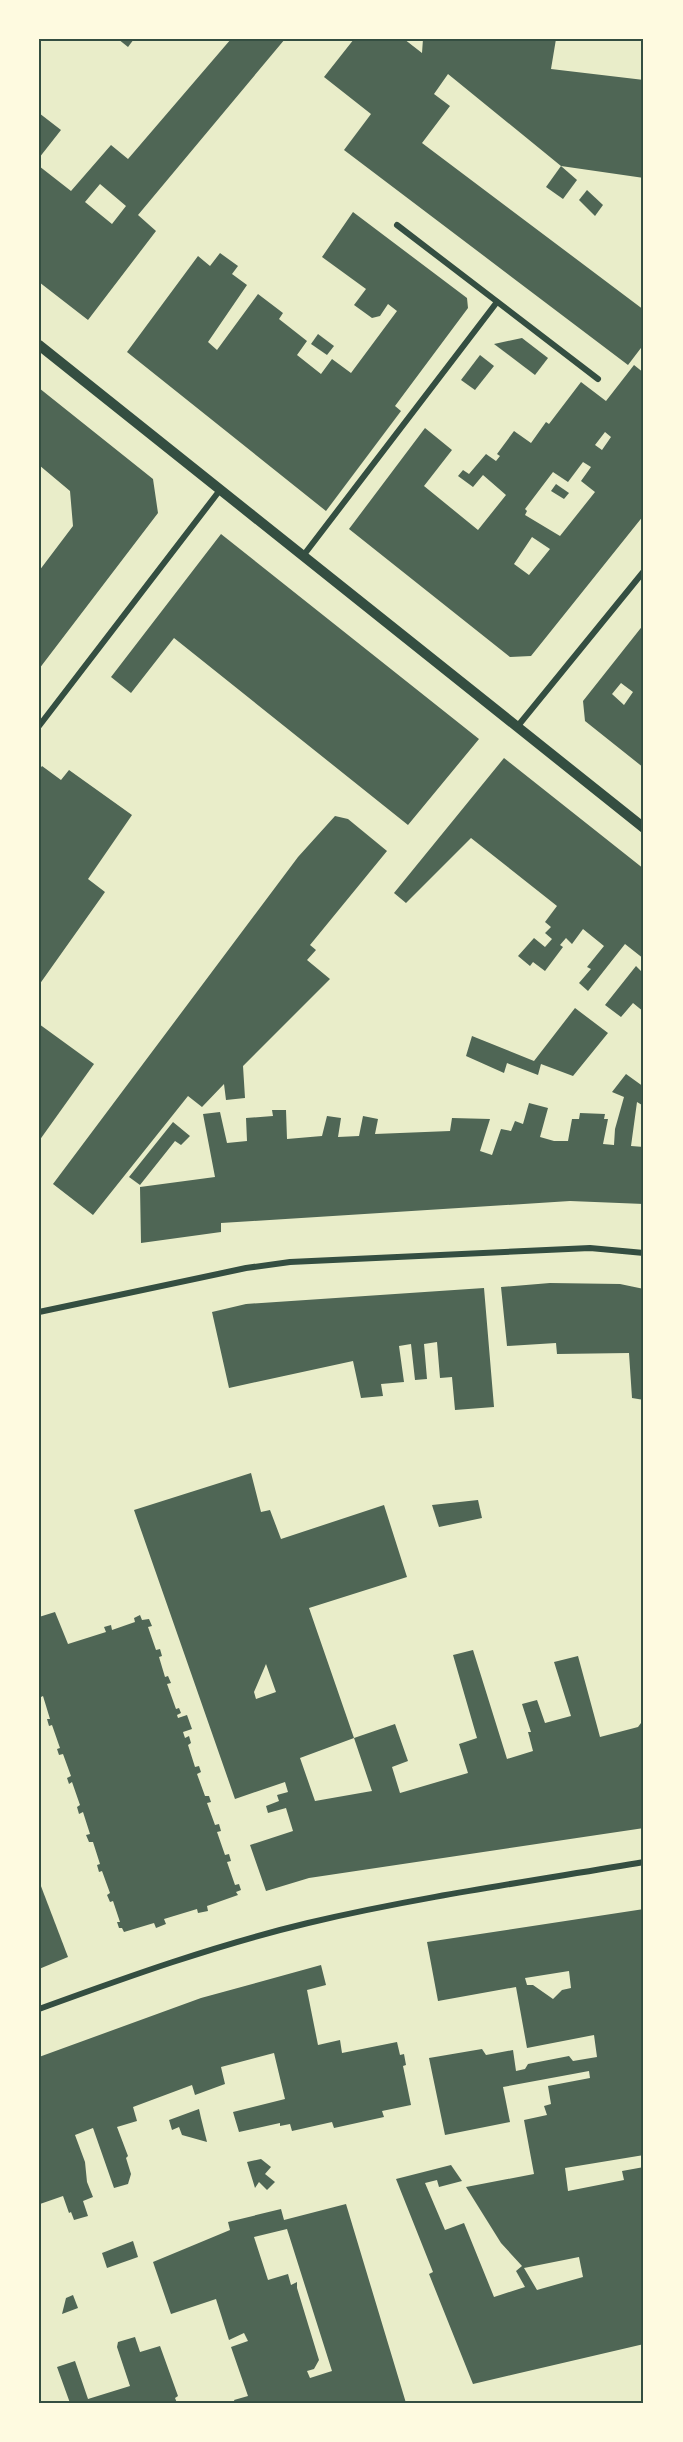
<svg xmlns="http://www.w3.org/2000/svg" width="683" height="2442" font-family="'Archivo Narrow',sans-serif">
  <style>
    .building { fill: #4f6655; fill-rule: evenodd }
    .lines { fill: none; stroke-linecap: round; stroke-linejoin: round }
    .minor { stroke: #344e41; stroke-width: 6 }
    .tertiary { stroke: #344e41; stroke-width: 10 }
    .neatline { fill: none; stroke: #344e41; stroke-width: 2 }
  </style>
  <rect width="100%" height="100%" fill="#e9edc9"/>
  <!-- building -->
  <g class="building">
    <path d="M118 39H134L128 47Z"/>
    <path d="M231 39H285L138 215 156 231 88 320 39 282V166L71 191 111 145 128 159ZM100 184 126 206 112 224 85 202Z"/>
    <path d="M354 39H404L422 53 423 39H556L551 69 644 80V178L561 166 448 74 434 94 450 106 422 143 644 310V344L628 365 344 150 371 114 324 77Z"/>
    <path d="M39 113 61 130 39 158Z"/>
    <path d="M561 166 577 180 563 199 546 187Z"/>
    <path d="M587 190 603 205 595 216 579 200Z"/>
    <path d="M353 212 467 298 468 308 395 406 401 411 326 511 127 352 198 256 210 266 220 253 238 266 232 274 247 285 208 342 217 350 258 294 283 313 279 319 307 341 297 355 321 374 332 359 351 373 397 311 388 304 380 316 372 318 354 305 366 289 322 257Z"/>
    <path d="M318 334 334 346 327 355 311 344Z"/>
    <path d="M522 338 548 358 535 375 494 344Z"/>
    <path d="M480 355 494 366 475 390 461 380Z"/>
    <path d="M634 365 644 373V515L531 656 510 657 349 529 425 428 452 450 424 486 478 530 506 495 483 475 473 487 458 476 463 470 469 474 486 454 496 461 500 456 497 454 514 431 531 443 546 422 549 424 581 382 606 401ZM605 432 611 437 602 450 595 445ZM583 462 591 467 581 481 595 492 560 536 525 515 527 511 525 509 553 472 568 482ZM532 537 550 549 529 575 514 564Z"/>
    <path d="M39 388 153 479 158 513 39 669V571L73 526 70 491 39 465Z"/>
    <path d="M556 484 569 493 564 499 551 491Z"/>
    <path d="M221 534 479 739 408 825 174 638 131 693 111 677Z"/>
    <path d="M644 624V768L585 721 583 701ZM621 683 633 692 624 705 612 694Z"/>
    <path d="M504 758 644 869V959L625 944 588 991 579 983 591 969 587 967 604 946 583 929 572 944 566 938 560 945 563 947 545 971 533 962 530 966 518 956 534 938 545 947 552 939 545 933 551 927 545 922 557 906 471 838 406 903 394 893Z"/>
    <path d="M42 766 61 780 69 770 132 815 88 879 105 892 39 985V770Z"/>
    <path d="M335 816 348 819 387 851 310 945 316 950 307 960 330 979 243 1066 245 1098 226 1100 224 1084 202 1107 188 1096 93 1215 53 1184 298 857Z"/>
    <path d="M636 966 641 971 644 967V1012L633 1003 621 1017 605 1005Z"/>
    <path d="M575 1008 608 1033 573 1076 541 1064 538 1075 507 1063 504 1073 466 1056 472 1036 534 1061Z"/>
    <path d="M39 1024 94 1064 39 1141Z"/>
    <path d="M626 1074 644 1087V1102L642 1105 637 1102 631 1146 644 1147V1204L570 1201 253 1221 221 1223V1232L141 1243 140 1187 215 1177 203 1114 220 1112 227 1143 247 1141 246 1118 273 1116 272 1110H286L287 1139 322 1136 327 1116 341 1118 338 1137 359 1136 363 1116 378 1119 375 1134 450 1131 452 1118 490 1119 480 1151 492 1155 501 1129 511 1131 515 1121 523 1124 529 1103 548 1108 540 1137 554 1141H568L572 1119H579L580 1113 605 1114 604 1119H608L603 1144 614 1145 615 1129 624 1097 612 1092Z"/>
    <path d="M173 1122 190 1136 181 1145 175 1141 140 1185 129 1177Z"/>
    <path d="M550 1283 620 1284 644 1289V1400L632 1398 629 1353 557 1354 556 1343 507 1346 501 1287Z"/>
    <path d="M484 1288 494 1407 455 1410 452 1377 440 1378 437 1342 424 1344 427 1379 415 1380 411 1344 399 1346 404 1382 381 1384 383 1396 361 1398 353 1361 229 1388 212 1312 246 1304Z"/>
    <path d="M251 1473 261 1512 270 1510 281 1539 384 1505 407 1577 309 1608 354 1738 300 1758 315 1801 372 1791 354 1738 395 1724 408 1761 392 1767 400 1793 468 1773 459 1744 477 1738 453 1655 473 1650 507 1759 533 1751 528 1732H531L522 1704 537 1700 545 1723 571 1716 554 1662 578 1656 600 1737 638 1727 644 1719V1828L309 1878 266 1891 250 1845 293 1831 286 1808 268 1813 266 1806 279 1801 277 1795 288 1792 285 1782 235 1799 134 1510ZM266 1664 276 1692 256 1699 254 1692Z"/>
    <path d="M478 1500 482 1518 439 1527 432 1505Z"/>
    <path d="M55 1612 68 1644 106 1632 104 1627 111 1625 112 1630 135 1622 134 1618 140 1615 142 1620 149 1619 152 1626 148 1627 156 1650 160 1649 162 1656 159 1657 165 1677 168 1676 171 1683 167 1684 176 1709 179 1708 181 1713 177 1715 178 1718 187 1715 192 1729 183 1732 185 1738 189 1736 191 1743 188 1745 195 1767 199 1766 201 1772 197 1774 205 1796H209L211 1802 207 1803 215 1825 219 1824 221 1831 217 1832 225 1855 229 1854 231 1861 227 1862 235 1885 239 1884 241 1890 236 1892 238 1895 207 1906 208 1911 198 1913 197 1909 164 1919 166 1924 156 1928 154 1923 124 1932 122 1928H119L117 1922H120L113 1901 110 1902 107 1895 110 1893 102 1871 99 1872 97 1865 100 1864 93 1842H89L86 1835 90 1834 83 1812 79 1814 77 1807 80 1805 72 1782 69 1784 67 1778 71 1776 63 1754 59 1755 57 1749 60 1748 52 1725 49 1726 47 1719H50L43 1696 39 1698V1617Z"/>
    <path d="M39 1881 68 1957 39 1969Z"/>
    <path d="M644 1909V2155L565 2168 568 2191 624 2180 622 2171 644 2167V2344L473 2384 429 2274 433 2272 396 2179 451 2165 462 2181 439 2187 437 2180 425 2183 445 2230 464 2223 494 2297 525 2287 516 2271 522 2266 501 2243 466 2187 534 2174 524 2120 547 2115 544 2106 551 2104 548 2086 590 2078 589 2071 503 2087 510 2122 445 2135 429 2058 482 2049 486 2055 513 2050 516 2071 525 2069 528 2064 569 2056 573 2061 597 2057 594 2035 527 2048 516 1987 438 2001 427 1942ZM569 1971 571 1988 562 1990 553 1999 533 1985H527L525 1978ZM579 2257 583 2277 537 2290 524 2268Z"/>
    <path d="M321 1965 326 1985 307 1990 318 2045 340 2040 342 2053 397 2042 400 2055 404 2054 406 2065 403 2066 411 2105 382 2111 384 2117 334 2128 332 2122 292 2131 290 2124 280 2126V2123L239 2132 233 2112 285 2099 274 2053 221 2067 225 2084 195 2095 192 2085 133 2107 137 2121 117 2127 128 2156 126 2158 131 2174 128 2184 114 2188 93 2128 75 2135 85 2162 87 2182 93 2197 83 2201 88 2216 74 2220 71 2212 69 2213 63 2196 40 2204 39 2057 201 1998Z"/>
    <path d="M199 2109 201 2118 207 2142 182 2135 179 2127 172 2130 169 2120Z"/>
    <path d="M261 2159 271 2167 265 2174 275 2182 267 2190 259 2182 255 2188 247 2162Z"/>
    <path d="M346 2204 406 2403H235L234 2400 248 2396 231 2347 248 2341 244 2333 229 2340 216 2299 171 2314 153 2262 230 2230 228 2222 281 2209 284 2220ZM287 2229 332 2371 310 2378 307 2371 314 2369 319 2360 297 2288V2282L291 2285 288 2274 268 2280 254 2237Z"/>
    <path d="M133 2241 138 2257 107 2268 102 2253Z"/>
    <path d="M73 2295 78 2308 62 2314 66 2298Z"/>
    <path d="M135 2337 140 2352 160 2346 178 2396 175 2398 177 2403H70L57 2367 75 2361 88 2399 130 2386 117 2347 118 2342Z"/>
  </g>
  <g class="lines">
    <!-- minor -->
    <g class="minor">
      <path d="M397 225 598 379"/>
      <path d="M303 556 497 302"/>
      <path d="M39 726 220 490"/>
      <path d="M517 727 644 571"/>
      <path d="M39 1312 246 1268 290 1262 590 1248 644 1253"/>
      <path d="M39 2009C127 1977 216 1945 308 1923 418 1897 532 1881 644 1862"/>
    </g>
    <!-- tertiary -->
    <path class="tertiary" d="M39 345 644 828"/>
  </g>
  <!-- border -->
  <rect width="683" height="2442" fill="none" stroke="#fefae0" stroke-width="81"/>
  <rect x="40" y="40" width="602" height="2362" class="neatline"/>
</svg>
